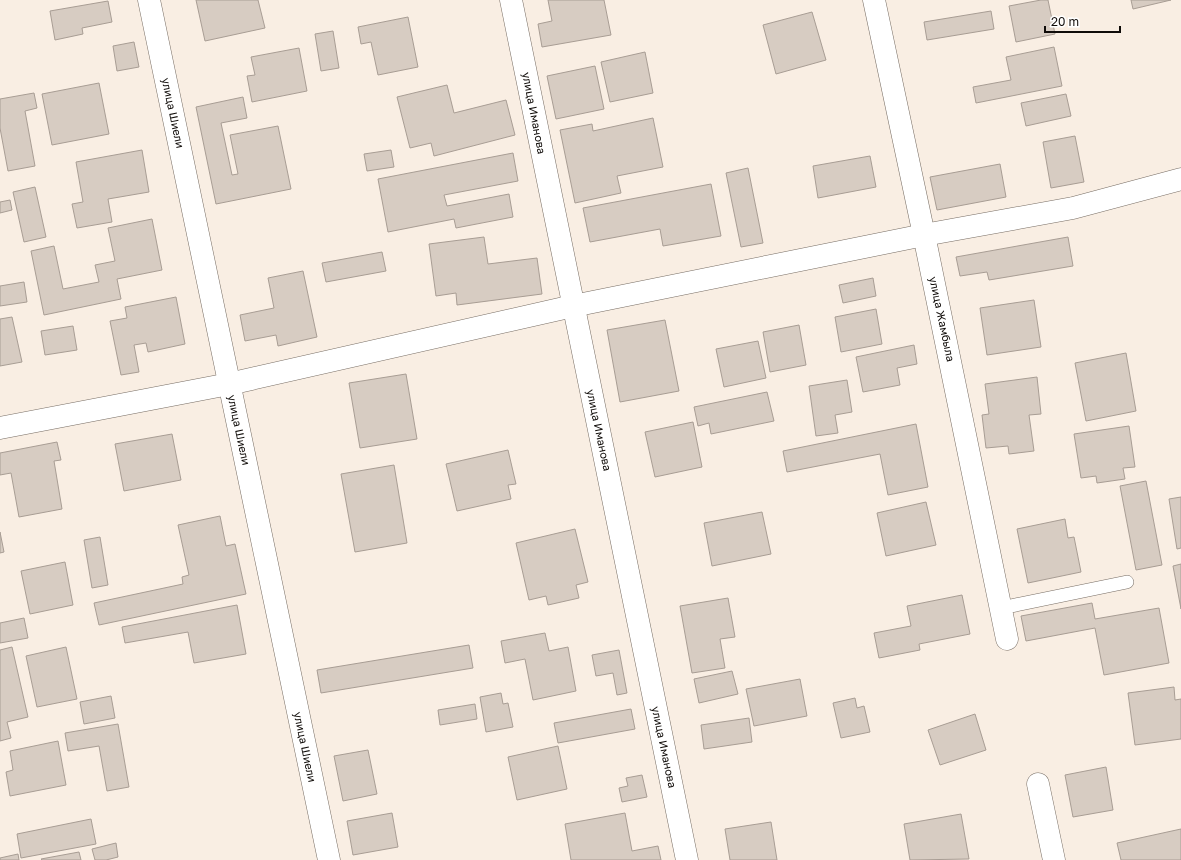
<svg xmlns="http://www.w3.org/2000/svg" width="1181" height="860" font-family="'Golos Text',sans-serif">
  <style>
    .building { fill: #d7ccc2; stroke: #a89d94 }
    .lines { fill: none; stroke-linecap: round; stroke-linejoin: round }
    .service-casing { stroke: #776d64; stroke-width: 14 }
    .minor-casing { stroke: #776d64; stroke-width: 23 }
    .service { stroke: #fff; stroke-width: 13 }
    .minor { stroke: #fff; stroke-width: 22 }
    .labels { text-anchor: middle; stroke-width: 3.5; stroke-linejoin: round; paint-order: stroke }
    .street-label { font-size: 11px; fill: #100c09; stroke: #fff }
  </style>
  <rect width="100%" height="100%" fill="#f9eee3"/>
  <!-- building -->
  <g class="building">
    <path d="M196 0H258L265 28 205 41Z"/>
    <path d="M548 0H604L611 35 542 47 538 24 552 21Z"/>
    <path d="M1041 0H1048L1055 34 1016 42 1009 6Z"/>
    <path d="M1131 0H1171L1133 9Z"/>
    <path d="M108 1 112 22 82 28 83 34 55 40 50 11Z"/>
    <path d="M991 11 994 29 927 40 924 22Z"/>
    <path d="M812 12 826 60 776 74 763 25Z"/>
    <path d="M408 17 418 67 378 75 371 42 361 44 358 27Z"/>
    <path d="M333 31 339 68 321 71 315 34Z"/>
    <path d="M134 42 139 67 117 71 113 46Z"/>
    <path d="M1054 47 1062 86 976 103 973 87 1011 80 1006 57Z"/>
    <path d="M299 48 307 91 252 102 247 76 255 75 251 57Z"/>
    <path d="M645 52 653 93 610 102 601 62Z"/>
    <path d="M595 66 604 109 556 119 547 76Z"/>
    <path d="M99 83 109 134 52 145 42 94Z"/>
    <path d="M447 85 454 113 506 100 515 135 434 156 431 143 410 148 397 97Z"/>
    <path d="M34 93 37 108 25 111 35 166 8 171 0 128V99Z"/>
    <path d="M1066 94 1071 116 1026 126 1021 103Z"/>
    <path d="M243 97 247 118 221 123 232 175 238 174 230 135 278 126 291 189 216 204 196 107Z"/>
    <path d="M653 118 663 167 617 176 621 193 575 203 560 130 592 124 593 131Z"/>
    <path d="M1075 136 1084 182 1051 188 1043 142Z"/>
    <path d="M142 150 149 192 108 199 112 222 77 228 72 204 83 202 76 162Z"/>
    <path d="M391 150 394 167 367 171 364 154Z"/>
    <path d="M513 153 518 181 444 195 447 206 509 194 513 217 456 228 454 219 388 232 378 179Z"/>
    <path d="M870 156 876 187 818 198 813 166Z"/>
    <path d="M1000 164 1006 197 937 210 930 177Z"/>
    <path d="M748 168 763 243 741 247 726 173Z"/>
    <path d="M711 184 721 236 663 246 660 229 590 242 583 208Z"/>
    <path d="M35 187 46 237 24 242 13 192Z"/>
    <path d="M10 200 12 210 0 213V202Z"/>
    <path d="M152 219 162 270 117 279 121 299 44 315 31 251 54 246 63 289 99 282 95 265 115 261 108 228Z"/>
    <path d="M484 237 488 264 537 258 542 294 457 305 456 293 436 296 429 244Z"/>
    <path d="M1068 237 1073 266 989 280 987 272 960 276 956 257Z"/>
    <path d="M382 252 386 271 326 282 322 263Z"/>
    <path d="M303 271 317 337 278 346 276 335 245 341 240 315 274 308 268 278Z"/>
    <path d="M873 278 876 296 843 303 839 285Z"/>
    <path d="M24 282 27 302 0 306V286Z"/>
    <path d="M176 297 185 344 148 352 146 343 134 345 139 372 121 375 110 321 127 318 125 307Z"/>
    <path d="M1034 300 1041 347 987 355 980 308Z"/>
    <path d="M876 309 882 344 841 352 835 317Z"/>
    <path d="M12 317 22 362 0 366V319Z"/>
    <path d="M665 320 679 391 620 402 607 330Z"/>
    <path d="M799 325 806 365 770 372 763 332Z"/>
    <path d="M73 326 77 350 45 355 41 331Z"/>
    <path d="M758 341 766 378 724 387 716 349Z"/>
    <path d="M914 345 917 364 897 368 900 385 863 392 856 357Z"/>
    <path d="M1126 353 1136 411 1086 421 1075 363Z"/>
    <path d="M406 374 417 439 360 448 349 383Z"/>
    <path d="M1037 377 1041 414 1029 415 1034 451 1009 454 1008 446 986 448 982 415 989 414 985 384Z"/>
    <path d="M847 380 852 412 835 415 838 433 816 436 809 386Z"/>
    <path d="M767 392 774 421 711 434 709 423 698 426 694 407Z"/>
    <path d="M693 422 702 467 655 477 645 432Z"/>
    <path d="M916 424 928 487 888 495 880 454 787 472 783 451Z"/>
    <path d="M1129 426 1135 467 1123 468 1125 479 1097 483 1096 476 1081 478 1074 434Z"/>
    <path d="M172 434 181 480 124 491 115 444Z"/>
    <path d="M57 442 61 460 54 461 62 509 19 517 11 473 0 475V453Z"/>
    <path d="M508 450 516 484 508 485 511 499 457 511 446 464Z"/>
    <path d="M394 465 407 543 355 552 341 474Z"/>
    <path d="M1146 481 1162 565 1136 570 1120 486Z"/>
    <path d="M1181 497V548L1177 549 1169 499Z"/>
    <path d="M926 502 936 545 886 556 877 513Z"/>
    <path d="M762 512 771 554 712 566 704 523Z"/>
    <path d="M220 516 226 546 235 544 246 594 99 625 94 603 183 584 182 577 189 575 178 525Z"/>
    <path d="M1065 519 1068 538 1074 537 1081 572 1028 583 1017 529Z"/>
    <path d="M575 529 588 582 576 585 579 598 548 605 546 596 529 600 516 543Z"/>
    <path d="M0 532 4 552 0 553Z"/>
    <path d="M100 537 108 585 92 588 84 540Z"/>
    <path d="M65 562 73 605 30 614 21 571Z"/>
    <path d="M1181 564V609L1173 566Z"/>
    <path d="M962 595 970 634 919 644 920 650 879 658 874 633 911 626 907 606Z"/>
    <path d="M728 598 735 637 720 639 725 668 692 673 680 606Z"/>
    <path d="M1092 603 1095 619 1159 608 1169 663 1104 675 1095 628 1026 641 1021 616Z"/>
    <path d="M237 605 246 654 194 663 188 632 125 643 122 627Z"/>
    <path d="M24 618 28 638 0 643V623Z"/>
    <path d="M545 633 549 651 568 647 576 691 533 700 525 659 505 663 501 641Z"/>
    <path d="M469 645 473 668 321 693 317 670Z"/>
    <path d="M12 647 28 717 7 722 11 738 0 741V650Z"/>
    <path d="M66 647 77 699 37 707 26 656Z"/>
    <path d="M619 650 627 693 617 695 613 673 596 676 592 655Z"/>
    <path d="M732 671 738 694 699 703 694 679Z"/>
    <path d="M800 679 807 716 754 726 746 689Z"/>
    <path d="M1174 687 1175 700 1181 699V739L1135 745 1128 693Z"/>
    <path d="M501 693 503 704 508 703 513 727 486 732 480 697Z"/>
    <path d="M111 696 115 718 84 724 80 702Z"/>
    <path d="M855 698 857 708 864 706 870 732 841 738 833 703Z"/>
    <path d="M475 704 477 719 440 725 438 710Z"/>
    <path d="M631 709 635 729 558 743 554 723Z"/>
    <path d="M975 714 986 750 940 765 928 730Z"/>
    <path d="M749 718 752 742 704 749 701 725Z"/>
    <path d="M118 724 129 787 107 791 99 746 68 751 65 733Z"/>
    <path d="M58 741 66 785 10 796 6 772 13 770 10 751Z"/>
    <path d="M558 746 567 789 517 800 508 757Z"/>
    <path d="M368 750 377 794 343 801 334 756Z"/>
    <path d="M1106 767 1113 810 1073 817 1065 775Z"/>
    <path d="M642 775 647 797 622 802 619 788 628 786 626 778Z"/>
    <path d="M392 813 398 847 353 855 347 821Z"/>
    <path d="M625 813 632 851 658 846 661 860H571L565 824Z"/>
    <path d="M961 814 969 859 910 860 904 824Z"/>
    <path d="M91 819 96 844 21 858 17 834Z"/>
    <path d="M771 822 777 860H730L725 829Z"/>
    <path d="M1181 829V860H1121L1117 843Z"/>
    <path d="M116 843 118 857 106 860H95L92 849Z"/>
    <path d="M79 852 81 860H42L41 859Z"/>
    <path d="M18 854 19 860H0V858Z"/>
  </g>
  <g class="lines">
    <!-- service casing -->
    <g class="service-casing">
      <path id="service" d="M1001 608 1127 582"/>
    </g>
    <!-- minor casing -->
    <g class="minor-casing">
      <g id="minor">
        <path d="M149 0 329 860"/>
        <path d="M511 0 687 860"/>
        <path d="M874 0 924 235 1007 639"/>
        <path d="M0 428 229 384 573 306 924 235 1073 208 1181 179"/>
        <path d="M1038 784 1054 860"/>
      </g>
    </g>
    <!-- service -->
    <use href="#service" class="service"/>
    <!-- minor -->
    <use href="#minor" class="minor"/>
  </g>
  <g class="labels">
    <!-- street labels -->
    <g class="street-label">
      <text transform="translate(173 113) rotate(78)" y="4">улица Шиели</text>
      <text transform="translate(534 113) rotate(79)" y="4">улица Иманова</text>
      <text transform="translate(942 319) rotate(78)" y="4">улица Жамбыла</text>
      <text transform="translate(239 430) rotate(78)" y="4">улица Шиели</text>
      <text transform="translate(599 430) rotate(78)" y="4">улица Иманова</text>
      <text transform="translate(305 747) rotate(78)" y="4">улица Шиели</text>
      <text transform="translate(664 747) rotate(78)" y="4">улица Иманова</text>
    </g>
  </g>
  <!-- scale -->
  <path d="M1045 26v6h75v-6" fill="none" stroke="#100c09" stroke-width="2"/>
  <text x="1051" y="26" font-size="12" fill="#100c09" stroke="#ffffff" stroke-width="3" paint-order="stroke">20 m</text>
</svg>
